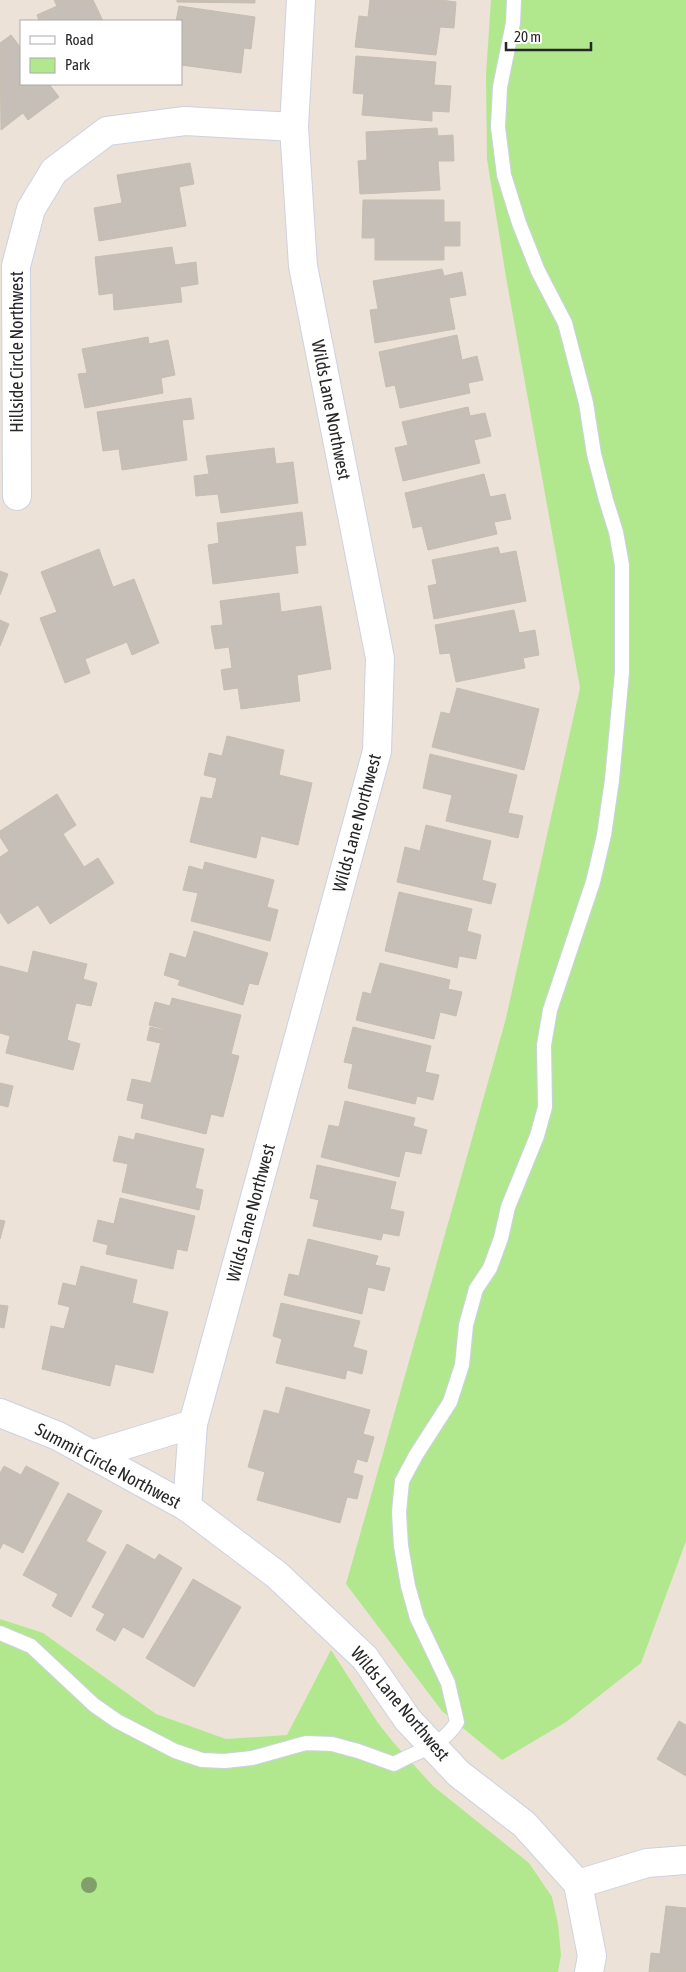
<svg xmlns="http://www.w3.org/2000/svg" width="686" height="1972" font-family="'Asap Condensed',sans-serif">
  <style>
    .green { fill: #b1e88e }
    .building { fill: #c6bfb7; stroke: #c7beb1 }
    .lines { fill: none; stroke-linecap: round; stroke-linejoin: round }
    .lane-casing { stroke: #ccd1e2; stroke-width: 16 }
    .street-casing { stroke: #ccd1e2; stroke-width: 30 }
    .lane { stroke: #fff; stroke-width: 14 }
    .street { stroke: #fff; stroke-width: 28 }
    .tree { fill: #819f6b }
    .labels { text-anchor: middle; stroke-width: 4; stroke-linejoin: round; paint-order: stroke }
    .street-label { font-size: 18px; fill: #272727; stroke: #fff }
  </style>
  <rect width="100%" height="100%" fill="#ece2d7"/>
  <!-- green -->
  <g class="green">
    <path d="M491 0H686V1541L641 1663 566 1722 502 1760 442 1711 346 1584 505 1022 580 688 506 277 487 159 486 75Z"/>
    <path d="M0 1619 43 1633 156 1714 226 1739 287 1735 331 1650 378 1723 393 1742 433 1786 529 1863 552 1897 558 1924 561 1955 558 1972H0Z"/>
  </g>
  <!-- building -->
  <g class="building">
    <path d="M54 0H93L103 21H39L37 15 57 6Z"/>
    <path d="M177 0H255V3L177 2Z"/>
    <path d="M370 0H441L456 2 454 28 440 27 436 55 355 47 359 16 368 17Z"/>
    <path d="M179 6 255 17 251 49 244 48 241 73 181 65V21H176Z"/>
    <path d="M11 35 21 48V84H49L59 97 28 120 23 113 1 130 0 43Z"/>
    <path d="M356 56 436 62 434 85 451 86 449 112 432 111V121L362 115 364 94 353 93Z"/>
    <path d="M437 128 438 136 453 135 454 161H438L440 190 360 194 358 161 367 160 366 132Z"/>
    <path d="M190 163 194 184 179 187 186 226 99 241 94 208 122 203 117 175Z"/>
    <path d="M363 200H444V222H460V246H444V260H375V238H362Z"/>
    <path d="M172 247 175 265 196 262 198 284 180 287 182 302 114 310 113 293 99 295 95 257Z"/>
    <path d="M442 269 444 276 462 272 466 295 449 298 455 329 375 343 370 310 378 309 373 281Z"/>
    <path d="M457 335 462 360 477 356 483 380 468 383 470 393 400 408 395 385 386 387 379 352Z"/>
    <path d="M148 337 149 344 168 340 175 375 161 378 163 393 85 408 78 374 87 373 82 349Z"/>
    <path d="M191 398 194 419 182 420 187 460 122 470 119 449 103 451 97 412Z"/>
    <path d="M468 407 470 416 485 413 491 436 474 440 480 463 403 481 395 448 408 445 402 422Z"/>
    <path d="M274 448 276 464 293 462 298 503 221 513 218 494 196 496 194 476 209 474 206 456Z"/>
    <path d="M484 474 490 497 505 494 511 519 494 522 497 534 428 550 422 526 413 528 405 493Z"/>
    <path d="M302 512 306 545 295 546 298 573 213 584 208 545 219 543 217 523Z"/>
    <path d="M498 547 500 554 516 551 526 601 434 619 428 586 437 584 432 560Z"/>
    <path d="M99 549 113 587 134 579 159 643 132 655 127 642 85 659 90 673 65 683 40 618 57 612 41 572Z"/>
    <path d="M0 571 8 574 0 595Z"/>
    <path d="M279 593 281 612 321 606 331 669 297 675 300 701 241 709 238 688 224 690 221 670 232 668 229 647 215 649 211 626 223 625 220 601Z"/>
    <path d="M514 610 519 633 535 630 539 655 523 658 525 668 456 682 450 653 440 654 435 625Z"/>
    <path d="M0 620 9 624 0 646Z"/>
    <path d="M457 688 539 709 524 770 432 747 441 712 450 714Z"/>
    <path d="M227 736 284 750 279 775 312 783 298 845 261 836 256 858 190 842 201 797 212 799 217 778 204 775 209 753 222 756Z"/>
    <path d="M430 754 517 775 508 813 523 816 518 838 446 821 452 795 423 788Z"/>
    <path d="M57 794 76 825 63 834 84 867 98 858 114 883 50 924 38 905 8 924 0 912V857L9 851 0 837V831Z"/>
    <path d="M426 825 491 841 482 880 496 884 491 904 397 882 405 847 420 851Z"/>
    <path d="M205 862 274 880 267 907 278 910 270 941 191 921 198 893 183 890 189 866 203 870Z"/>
    <path d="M399 892 472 909 467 931 481 935 476 959 459 956 457 968 385 951Z"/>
    <path d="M194 931 268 953 258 985 249 983 243 1005 178 985 180 980 164 975 170 953 186 958Z"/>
    <path d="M33 951 87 964 83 979 97 983 91 1006 76 1003 67 1040 80 1044 73 1070 6 1053 10 1036 0 1033V966L28 973Z"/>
    <path d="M380 963 450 980 448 989 462 992 456 1016 440 1012 434 1039 356 1020 363 992 371 994Z"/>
    <path d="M172 998 241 1015 231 1054 239 1056 223 1117 211 1114 206 1134 141 1118 144 1104 127 1100 132 1079 151 1083 164 1029 149 1025 155 1002 170 1006Z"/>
    <path d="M150 1027 163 1030 160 1043 147 1040Z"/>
    <path d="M353 1027 431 1046 425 1072 439 1075 433 1100 417 1096 415 1104 348 1088 353 1064 344 1062Z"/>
    <path d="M0 1083 13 1086 8 1107 0 1105Z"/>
    <path d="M345 1101 415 1118 413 1126 427 1130 421 1154 405 1151 399 1177 321 1157 329 1125 339 1127Z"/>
    <path d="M136 1133 204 1149 195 1188 203 1190 199 1210 122 1192 128 1164 113 1161 119 1136 134 1140Z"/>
    <path d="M317 1165 396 1182 390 1209 404 1212 399 1236 383 1233 381 1240 313 1226 319 1200 310 1198Z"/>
    <path d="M120 1198 195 1216 187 1251 177 1249 173 1269 106 1254 108 1245 93 1241 98 1220 114 1224Z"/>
    <path d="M0 1220 5 1221 0 1239Z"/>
    <path d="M308 1239 378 1256 375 1265 390 1268 384 1291 368 1287 362 1314 284 1295 289 1274 299 1276Z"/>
    <path d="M81 1266 137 1280 132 1303 168 1312 153 1373 115 1364 110 1386 42 1369 51 1326 64 1329 70 1307 58 1304 63 1283 76 1286Z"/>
    <path d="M281 1303 360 1321 353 1347 367 1351 362 1374 347 1370 345 1379 276 1363 282 1339 273 1336Z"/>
    <path d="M0 1305 8 1306 4 1328 0 1327Z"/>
    <path d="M286 1387 370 1410 363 1434 374 1437 367 1462 357 1459 353 1473 363 1476 357 1499 347 1497 340 1523 257 1500 265 1472 248 1467 264 1410 279 1414Z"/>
    <path d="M4 1466 21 1475 26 1466 59 1483 23 1553 3 1543 0 1549V1473Z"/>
    <path d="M68 1493 102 1511 86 1541 106 1552 71 1617 52 1606 58 1594 23 1575Z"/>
    <path d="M127 1544 155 1560 159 1554 182 1568 143 1638 123 1627 115 1641 96 1630 105 1614 92 1607Z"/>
    <path d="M193 1579 241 1607 194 1687 146 1658Z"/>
    <path d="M679 1721 686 1725V1776L657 1759Z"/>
    <path d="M666 1906 686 1908V1972H649L651 1953 660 1954Z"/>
  </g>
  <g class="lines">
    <!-- lane casing -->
    <g class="lane-casing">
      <path id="lane" d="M0 1633 31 1646 94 1705 117 1721 175 1751 202 1760 225 1761 252 1758 306 1743 332 1744 358 1751 394 1764C417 1751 443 1746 457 1722L448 1683 417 1618 408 1586 401 1546 399 1512 402 1481 416 1455 450 1402 462 1365 466 1325 476 1289 490 1268 501 1238 508 1207 537 1136 545 1107 544 1045 550 1010 593 882 604 835 612 780 622 672V565L616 532 606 500 594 454 586 403 565 323 538 271 519 223 504 175 498 127 500 87 513 23 514 0"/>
    </g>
    <!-- street casing -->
    <g class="street-casing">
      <g id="street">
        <path d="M17 496 16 266 31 209 54 171 107 131 185 121 294 127"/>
        <path d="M0 1413 58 1436 187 1507 277 1575 365 1658 408 1720 459 1774 524 1824 578 1884 592 1956 589 1972"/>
        <path d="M92 1455 193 1424"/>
        <path d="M187 1507 193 1424 377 751 380 658 303 266 294 127 301 0"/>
        <path d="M578 1884 647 1863 686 1860"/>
      </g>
    </g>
    <!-- lane -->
    <use href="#lane" class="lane"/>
    <!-- street -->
    <use href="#street" class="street"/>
  </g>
  <!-- trees -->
  <circle class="tree" cx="89" cy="1885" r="8"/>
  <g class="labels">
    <!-- street labels -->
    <g class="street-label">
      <text transform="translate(17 352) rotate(-90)" y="6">Hillside Circle Northwest</text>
      <text transform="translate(331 410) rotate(79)" y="6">Wilds Lane Northwest</text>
      <text transform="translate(357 823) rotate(-75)" y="6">Wilds Lane Northwest</text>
      <text transform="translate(251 1213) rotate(-75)" y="6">Wilds Lane Northwest</text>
      <text transform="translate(108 1466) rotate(28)" y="6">Summit Circle Northwest</text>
      <text transform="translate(400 1704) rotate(50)" y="6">Wilds Lane Northwest</text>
    </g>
  </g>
  <!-- legend -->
  <rect x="20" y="20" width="162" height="65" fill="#ffffff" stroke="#a9a9a9"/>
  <rect x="30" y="36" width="25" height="8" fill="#ffffff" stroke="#a9a9a9"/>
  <text x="65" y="45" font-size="15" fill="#272727">Road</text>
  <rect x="30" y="58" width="25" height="15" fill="#b1e88e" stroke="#a9a9a9"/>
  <text x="65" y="70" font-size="15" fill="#272727">Park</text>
  <!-- scale -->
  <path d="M506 42v8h85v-8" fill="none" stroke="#272727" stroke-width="2.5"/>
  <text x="514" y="42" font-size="15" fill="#272727" stroke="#ffffff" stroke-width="4" paint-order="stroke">20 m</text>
</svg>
